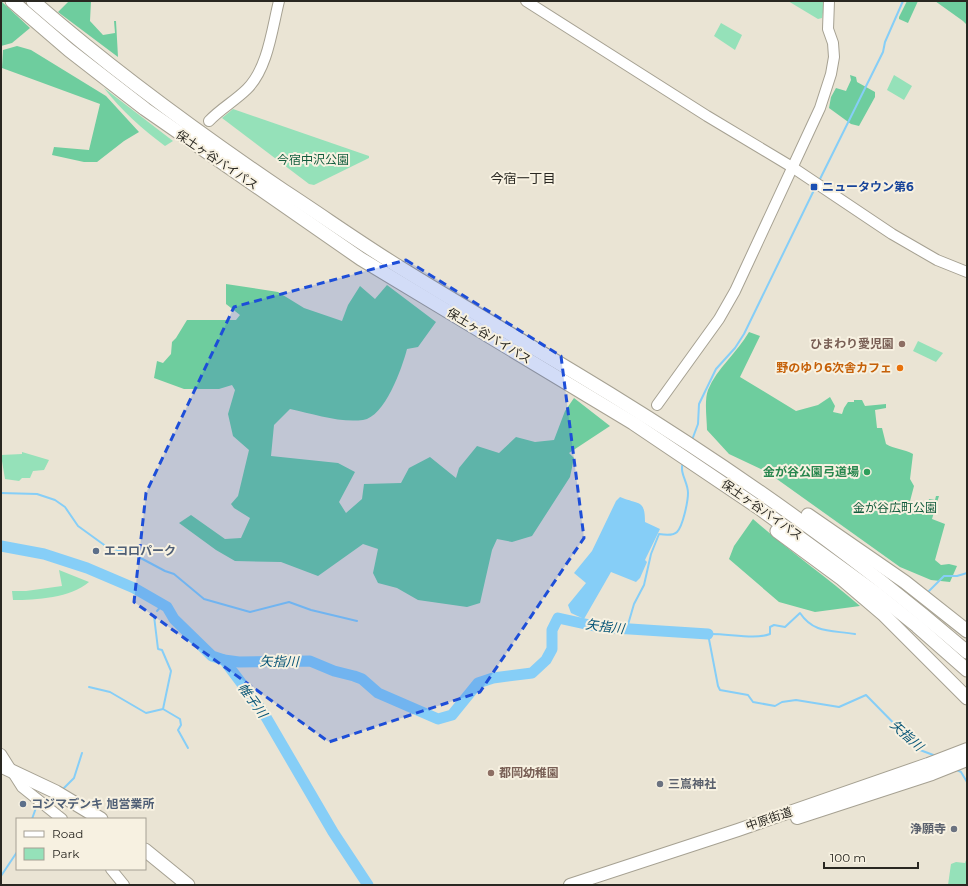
<svg xmlns="http://www.w3.org/2000/svg" width="968" height="886" font-family="Montserrat,'Noto Sans JP',sans-serif">
  <style>
    .green { fill: #95e1b9 }
    .forest { fill: #6ecd9e }
    .water { fill: #86cef7 }
    .lines { fill: none; stroke-linecap: round; stroke-linejoin: round }
    .stream { stroke: #86cef7; stroke-width: 2 }
    .river { stroke: #86cef7; stroke-width: 11 }
    .secondary-casing { stroke: #a6a192; stroke-width: 12 }
    .primary-casing { stroke: #a6a192; stroke-width: 14 }
    .highway-casing { stroke: #a6a192; stroke-width: 15 }
    .secondary { stroke: #fff; stroke-width: 10 }
    .primary { stroke: #fff; stroke-width: 12 }
    .highway { stroke: #fff; stroke-width: 13 }
    .marked { fill: #1d4ed8; fill-opacity: 0.2; stroke: #1d4ed8; stroke-width: 3; stroke-dasharray: 8 5; stroke-linejoin: round }
    .transit-dot { fill: #1a4fb4; stroke: #f7f1e1; stroke-width: 1.5 }
    .education-dot { fill: #8d6e63; stroke: #f7f1e1; stroke-width: 1.5 }
    .food-dot { fill: #e8710a; stroke: #f7f1e1; stroke-width: 1.5 }
    .leisure-dot { fill: #2e9e5b; stroke: #f7f1e1; stroke-width: 1.5 }
    .service-dot { fill: #5c6f8a; stroke: #f7f1e1; stroke-width: 1.5 }
    .worship-dot { fill: #6b7280; stroke: #f7f1e1; stroke-width: 1.5 }
    .labels { text-anchor: middle; stroke-width: 4; stroke-linejoin: round; paint-order: stroke }
    .street-label { font-size: 12px; fill: #292721; stroke: #f7f1e1 }
    .park-label { font-size: 12px; fill: #125c3d; stroke: #f7f1e1 }
    .transit-label { font-size: 12px; font-weight: bold; fill: #164399; stroke: #f7f1e1; text-anchor: start }
    .education-label { font-size: 12px; font-weight: bold; fill: #785e54; stroke: #f7f1e1; text-anchor: end }
    .food-label { font-size: 12px; font-weight: bold; fill: #c56008; stroke: #f7f1e1; text-anchor: end }
    .leisure-label { font-size: 12px; font-weight: bold; fill: #27864d; stroke: #f7f1e1; text-anchor: end }
    .service-label { font-size: 12px; font-weight: bold; fill: #4e5e75; stroke: #f7f1e1; text-anchor: start }
    .worship-label { font-size: 12px; font-weight: bold; fill: #5b616d; stroke: #f7f1e1; text-anchor: start }
    .neighbourhood-label { font-size: 13px; fill: #292721; stroke: #f7f1e1 }
    .water-label { font-size: 13px; font-style: italic; fill: #075577; stroke: #f7f1e1 }
  </style>
  <rect width="100%" height="100%" fill="#eae4d4"/>
  <!-- green -->
  <g class="green">
    <path d="M788 1H825L822 18 818 19Z"/>
    <path d="M721 23 742 35 735 50 714 36Z"/>
    <path d="M894 75 912 86 904 100 887 90Z"/>
    <path d="M104 88 173 141 165 146C142 129 122 111 104 88Z"/>
    <path d="M233 109 369 156V158L314 185 309 184 222 118Z"/>
    <path d="M918 341 943 353 936 362 913 351Z"/>
    <path d="M22 452 49 460 44 470 33 471 30 478H22L19 481 5 479 1 455 22 454Z"/>
    <path d="M59 570 89 582C71 598 36 600 13 600L12 591H26L62 586Z"/>
    <path d="M967 857V885H948L951 864 956 862 965 863Z"/>
  </g>
  <!-- forest -->
  <g class="forest">
    <path d="M1 1 30 28 12 43 1 46Z"/>
    <path d="M69 1H91L90 21 103 35 115 33 114 21H116L118 57 58 12Z"/>
    <path d="M907 1H918L908 23 899 19V17Z"/>
    <path d="M935 1H967V25L963 21Z"/>
    <path d="M17 46 31 50 106 96 139 132 124 141 97 162H84L52 155 54 147 89 150 100 104 2 68 3 50Z"/>
    <path d="M850 75 856 77 857 82 875 92V97L859 126 851 124 829 108 831 97 836 88 846 91 851 80Z"/>
    <path d="M226 284 278 292 304 308 342 321 348 305 360 286 375 299 387 285 436 322 418 347 407 349C402 368 385 417 363 420 340 423 314 414 290 409L274 425 271 456 338 463 355 472 339 502 346 513 362 499 364 484 401 483 409 468 430 457 456 478 459 468 477 446 499 453 516 437 535 442 554 440 565 411 574 398 610 426 569 453 574 458 570 477 532 536 512 542 497 539 492 550 480 603 467 607 418 600 397 588 378 583 373 573 378 549 363 544 318 576 281 562 235 561 216 550 179 523 191 515 225 539 241 538 250 518 234 508 231 504 238 496 249 450 233 436 228 414 235 390 232 385 219 389H184L154 378 157 361 163 363 171 354 172 342 176 338 187 320H236L240 315 226 304Z"/>
    <path d="M749 332 760 336 740 377 796 411 818 405 830 397 835 406 833 412 842 414 844 408 848 402H854V400H862L865 406 886 404V408L875 410 877 428H882L886 444C894 449 904 449 913 454L910 479 914 486 909 505 919 508 921 503 928 505 929 499 935 500 936 496H939L932 519 945 524 935 560 941 565 949 564 957 566 950 582 931 580 900 567 767 472 729 454 707 430C707 419 704 401 708 390 717 368 737 353 749 332Z"/>
    <path d="M753 519C788 550 825 576 860 606L815 612 779 602 729 559 734 546Z"/>
  </g>
  <!-- water -->
  <path class="water" d="M620 497C639 505 645 499 645 522L660 529 645 560 647 562 640 578 636 582 611 572 584 619 571 613 568 605 586 583 574 573 592 551 616 501Z"/>
  <g class="lines">
    <!-- stream -->
    <g class="stream">
      <path d="M819 181 883 52 885 42 903 1"/>
      <path d="M692 440 698 424 699 404 716 369 735 348 744 334 816 186"/>
      <path d="M1 493 37 494 55 500 65 507 78 526 107 547 135 555 165 571 174 574 204 599 250 612 289 602 311 610 357 621"/>
      <path d="M928 592 944 576H957L967 573"/>
      <path d="M157 611 163 604"/>
      <path d="M154 616 158 649 162 650 171 671 163 709 180 719 181 725 178 730 188 748"/>
      <path d="M627 628 634 604 644 585 651 554 659 534C665 535 673 536 677 532 683 526 688 501 688 493 688 482 679 473 683 463"/>
      <path d="M855 634C832 630 814 634 800 613L785 627 774 625 770 627V634C755 640 726 633 708 634L718 686 720 690 748 695 753 702 775 706 782 702 796 700 839 707 866 695 920 750 936 756"/>
      <path d="M89 687 110 692 146 713 163 709"/>
      <path d="M957 770 961 772 967 782"/>
      <path d="M63 789 74 778 82 753"/>
      <path d="M32 819 37 805"/>
      <path d="M1 876 17 852"/>
    </g>
    <!-- river -->
    <g class="river">
      <path d="M1 546 44 554 87 568 134 588 167 607 174 619 212 656 224 660 239 662 310 661 334 671 354 676 362 679 378 693 438 719 452 715 478 683 493 678 532 673 546 660 552 649V630L558 618 599 627 708 634"/>
      <path d="M224 660 263 712 333 832 368 885"/>
    </g>
    <!-- secondary casing -->
    <g class="secondary-casing">
      <g id="secondary">
        <path d="M526 1 707 116 792 167 892 234 937 260 967 272"/>
        <path d="M209 121C220 109 235 101 247 89 268 68 272 29 279 1"/>
        <path d="M657 405 719 319 735 291 820 108 831 74 834 57 833 43 828 29 829 1"/>
        <path d="M1 754 22 787 62 819"/>
        <path d="M111 869 124 885"/>
      </g>
    </g>
    <!-- primary casing -->
    <g class="primary-casing">
      <g id="primary">
        <path d="M797 818 932 774 967 760"/>
        <path d="M570 885 738 830 928 764 967 749"/>
      </g>
    </g>
    <!-- highway casing -->
    <g class="highway-casing">
      <g id="highway">
        <path d="M12 1 69 50 145 109 361 259 633 423 759 508 877 594 917 626 967 670"/>
        <path d="M33 1C112 70 197 132 284 191 324 217 363 245 404 270 472 312 542 352 610 394 735 471 856 556 967 652"/>
        <path d="M808 515 905 582 967 631"/>
        <path d="M777 531 842 579 883 614 967 698"/>
        <path d="M1 766 56 792 101 819"/>
        <path d="M145 850 188 885"/>
      </g>
    </g>
    <!-- secondary -->
    <use href="#secondary" class="secondary"/>
    <!-- primary -->
    <use href="#primary" class="primary"/>
    <!-- highway -->
    <use href="#highway" class="highway"/>
  </g>
  <!-- marked area -->
  <path class="marked" d="M406 260 561 356 584 538 480 692 329 742 134 602 146 493 234 307Z"/>
  <!-- markers -->
  <rect class="transit-dot" x="810" y="183" width="8" height="8" rx="2"/>
  <g class="education-dot">
    <circle cx="902" cy="344" r="4"/>
    <circle cx="491" cy="773" r="4"/>
  </g>
  <circle class="food-dot" cx="900" cy="368" r="4"/>
  <circle class="leisure-dot" cx="867" cy="472" r="4"/>
  <g class="service-dot">
    <circle cx="96" cy="551" r="4"/>
    <circle cx="23" cy="804" r="4"/>
  </g>
  <g class="worship-dot">
    <circle cx="660" cy="784" r="4"/>
    <circle cx="954" cy="829" r="4"/>
  </g>
  <g class="labels">
    <!-- street labels -->
    <g class="street-label">
      <text transform="translate(217 160) rotate(34)" y="4">保土ヶ谷バイパス</text>
      <text transform="translate(489 336) rotate(31)" y="4">保土ヶ谷バイパス</text>
      <text transform="translate(762 510) rotate(35)" y="4">保土ヶ谷バイパス</text>
      <text transform="translate(769 819) rotate(-19)" y="4">中原街道</text>
    </g>
    <!-- park labels -->
    <g class="park-label">
      <text x="313" y="164">今宿中沢公園</text>
      <text x="895" y="512">金が谷広町公園</text>
    </g>
    <!-- transit labels -->
    <g class="transit-label">
      <text x="822" y="191">ニュータウン第6</text>
    </g>
    <!-- education labels -->
    <g class="education-label">
      <text x="894" y="348">ひまわり愛児園</text>
      <text x="499" y="777" text-anchor="start">都岡幼稚園</text>
    </g>
    <!-- food labels -->
    <g class="food-label">
      <text x="892" y="372">野のゆり6次舎カフェ</text>
    </g>
    <!-- leisure labels -->
    <g class="leisure-label">
      <text x="859" y="476">金が谷公園弓道場</text>
    </g>
    <!-- service labels -->
    <g class="service-label">
      <text x="104" y="555">エコロパーク</text>
      <text x="31" y="808">コジマデンキ 旭営業所</text>
    </g>
    <!-- worship labels -->
    <g class="worship-label">
      <text x="668" y="788">三嶌神社</text>
      <text x="946" y="833" text-anchor="end">浄願寺</text>
    </g>
    <!-- neighbourhood labels -->
    <g class="neighbourhood-label">
      <text x="523" y="183">今宿一丁目</text>
    </g>
    <!-- water labels -->
    <g class="water-label">
      <text transform="translate(605 626) rotate(7)" y="5">矢指川</text>
      <text transform="translate(279 661) rotate(1)" y="5">矢指川</text>
      <text transform="translate(253 700) rotate(54)" y="5">帷子川</text>
      <text transform="translate(907 735) rotate(42)" y="5">矢指川</text>
    </g>
  </g>
  <!-- border -->
  <rect width="968" height="886" fill="none" stroke="#292721" stroke-width="4"/>
  <!-- legend -->
  <rect x="16" y="818" width="130" height="52" fill="#f7f1e1" stroke="#a5a094"/>
  <rect x="24" y="831" width="20" height="6" fill="#ffffff" stroke="#a5a094"/>
  <text x="52" y="838" font-size="12" fill="#292721">Road</text>
  <rect x="24" y="848" width="20" height="12" fill="#95e1b9" stroke="#a5a094"/>
  <text x="52" y="858" font-size="12" fill="#292721">Park</text>
  <!-- scale -->
  <path d="M824 862v6h94v-6" fill="none" stroke="#292721" stroke-width="2"/>
  <text x="830" y="862" font-size="12" fill="#292721" stroke="#f7f1e1" stroke-width="3" paint-order="stroke">100 m</text>
</svg>
